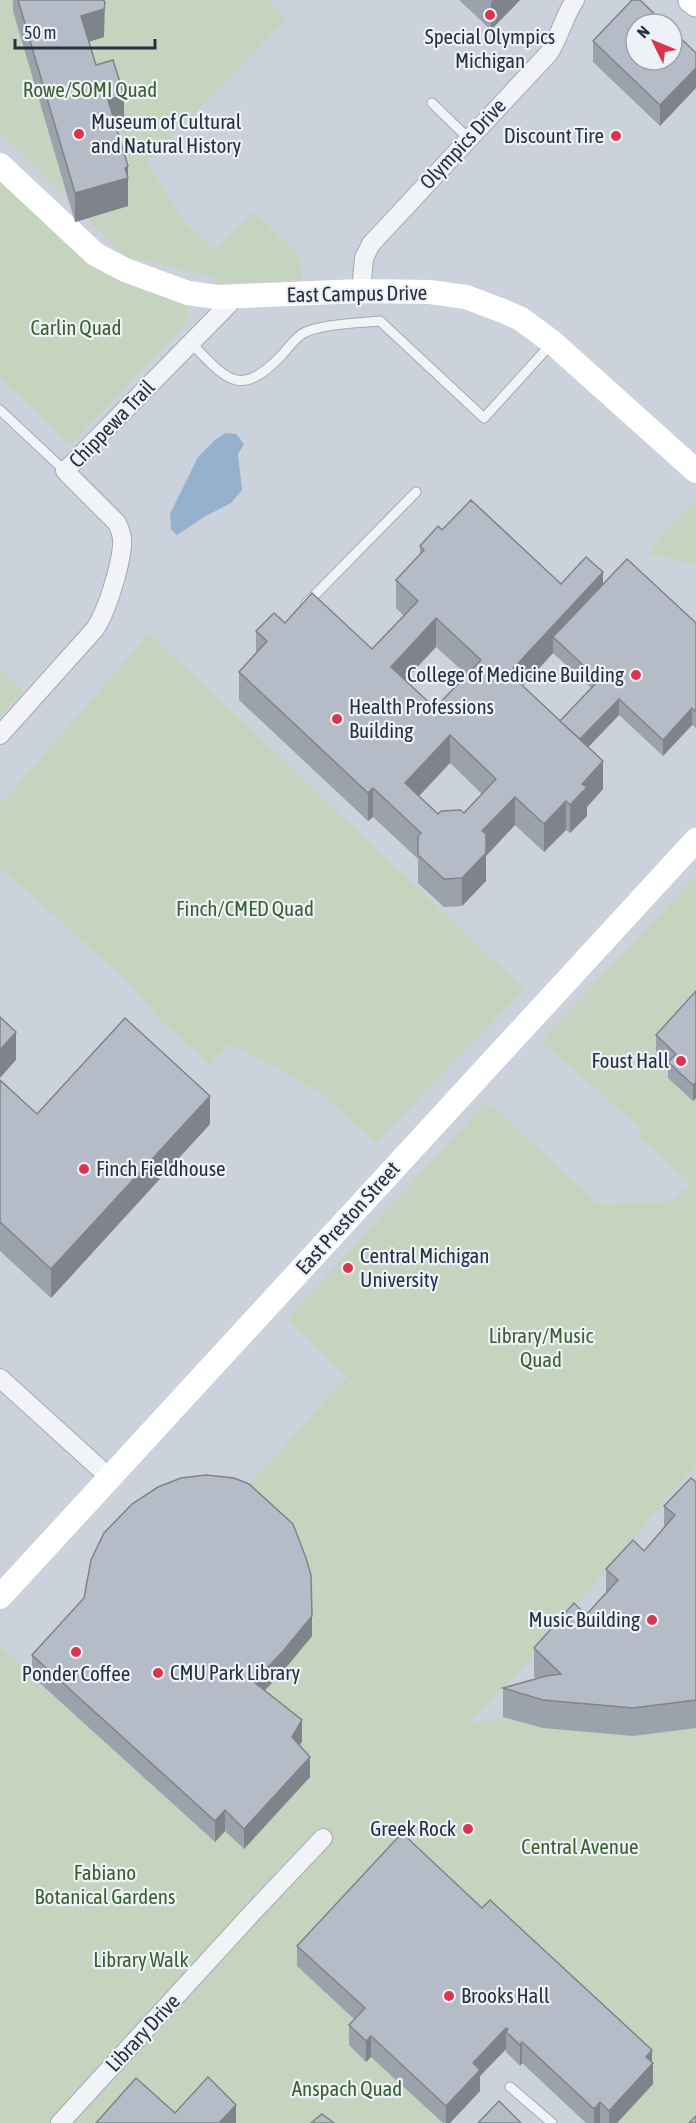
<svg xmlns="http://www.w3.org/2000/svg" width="696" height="2123" font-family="'Asap Condensed',sans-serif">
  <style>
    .built { fill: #ccd2dc; fill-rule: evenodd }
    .green { fill: #c4d4be }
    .water { fill: #95b1ce }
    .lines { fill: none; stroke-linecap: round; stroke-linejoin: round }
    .lane-casing { stroke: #a3aab4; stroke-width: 11 }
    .street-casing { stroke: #a3aab4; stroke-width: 20 }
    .primary-casing { stroke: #9ca7b7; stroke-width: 29 }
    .lane { stroke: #f1f3f7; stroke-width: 9 }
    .street { stroke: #f1f3f7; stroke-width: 18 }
    .secondary { stroke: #fff; stroke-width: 24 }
    .primary { stroke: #fff; stroke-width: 27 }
    .wall { fill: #9ca2ab; fill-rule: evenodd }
    .shaded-wall { fill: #7f848b }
    .building { fill: #b5bcc7; stroke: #7f848b; stroke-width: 1.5; fill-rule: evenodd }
    .poi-dot { fill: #dd344e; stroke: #eef2f7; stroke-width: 2 }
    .labels { text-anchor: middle; stroke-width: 4.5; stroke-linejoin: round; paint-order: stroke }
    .poi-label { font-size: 21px; fill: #253042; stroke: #eef2f7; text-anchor: start }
    .park-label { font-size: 21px; fill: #3a6031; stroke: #eef2f7 }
    .street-label { font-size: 21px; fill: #253042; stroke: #eef2f7 }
  </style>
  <rect width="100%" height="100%" fill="#dee3e9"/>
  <!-- built -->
  <path class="built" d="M0 0H696V2123H0ZM636 24H672V60H636Z"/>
  <!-- green -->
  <g class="green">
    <path d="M0 0H267L287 19 147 162 186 224 214 250 254 212 300 257 302 280 225 288 214 277 126 257 0 132Z"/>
    <path d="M0 165 69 230 189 309 186 324 70 445 0 377Z"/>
    <path d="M696 499V565L651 554V547Z"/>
    <path d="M149 633 524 989 376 1143 320 1092 229 1043 210 1065 161 1020 126 980 0 867V805Z"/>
    <path d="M0 669 24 691 0 718Z"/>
    <path d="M696 876V1465L516 1676 468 1724 503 1717 543 1728 633 1736 696 1728V2123H617L653 2084 297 1966 360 2025 344 2044 349 2045 366 2061 371 2057 443 2123H0V1646L214 1842 225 1831 243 1849 254 1702 234 1499 276 1456 345 1378 450 1477 287 1319 487 1101 598 1204 672 1201 691 1184 639 1136 642 1129 541 1041Z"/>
  </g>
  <!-- water -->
  <path class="water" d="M225 433 236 434 244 444 238 454 242 490 231 503 204 517 177 535 171 529 170 514 198 457 215 440Z"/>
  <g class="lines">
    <!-- lane casing -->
    <g class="lane-casing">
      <g id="lane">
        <path d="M432 103 468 138"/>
        <path d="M191 343C225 377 238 400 280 357 287 350 294 339 302 334 318 324 360 323 380 321L484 418 552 343"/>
        <path d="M0 410 65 471"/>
        <path d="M306 604 416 492"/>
        <path d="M510 2087 552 2123"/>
      </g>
    </g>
    <!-- street casing -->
    <g class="street-casing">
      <g id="street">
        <path d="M361 291 364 258 371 244 549 53C560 36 564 16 575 0"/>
        <path d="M0 735 95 629C107 611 120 568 122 546 123 538 121 531 117 523L65 471 236 297"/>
        <path d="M0 1378 109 1477"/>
        <path d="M60 2123 253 1912 323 1838"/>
      </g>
    </g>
    <!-- primary casing -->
    <g class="primary-casing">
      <path id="primary" d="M692 0 696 3"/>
    </g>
    <!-- lane -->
    <use href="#lane" class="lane"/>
    <!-- street -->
    <use href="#street" class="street"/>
    <!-- secondary -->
    <g class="secondary">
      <path d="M0 165 95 254 125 270 188 293 217 297 361 291 430 292 466 297 503 311 521 319 552 342 696 471"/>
      <path d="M0 1597 696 840"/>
    </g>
    <!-- primary -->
    <use href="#primary" class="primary"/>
  </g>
  <!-- wall -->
  <g class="wall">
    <path d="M13 0H104V37L89 42 96 65 124 123 116 126 128 194V206L75 222 13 11Z"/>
    <path d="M459 0H520L491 30Z"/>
    <path d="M593 41 696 53 660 126 593 62Z"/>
    <path d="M442 530 561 584 603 585 696 623V728L692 725 663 756 619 715 588 747 603 789 587 807V816L570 833 566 830 544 852 515 825 486 856V881L462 906 444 907 418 883V859L373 817 368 821 239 700V672L256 653V631L285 623 372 649 404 616 396 608V580L420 554V546ZM436 647 467 675 435 708 405 680ZM553 653 591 688 560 721 523 686ZM450 763 482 794 464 813 438 814 419 796Z"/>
    <path d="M696 991V1098L693 1101 668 1078V1063L656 1051V1035Z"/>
    <path d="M0 1080 37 1114 210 1124 51 1298 0 1251Z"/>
    <path d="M696 1482V1728L633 1736 543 1728 503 1717V1688L536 1679 534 1676V1648L586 1615 606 1593V1569L644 1551 664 1528V1506Z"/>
    <path d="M312 1636 284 1670 265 1690 302 1741 300 1745 310 1777 244 1849 225 1831 215 1842 32 1676V1655Z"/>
    <path d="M297 1946 652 2062 653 2084 617 2123H586L522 2063 520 2066 506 2052V2049L480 2076V2091L450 2123H443L371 2057 366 2062 349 2045V2025L354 2019 297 1966Z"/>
  </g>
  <!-- shaded-wall -->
  <g class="shaded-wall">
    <path d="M89 0H104L91 13 105 2 104 37 81 44V16Z"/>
    <path d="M493 0H520L491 30V2Z"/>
    <path d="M696 68V88L660 126V105Z"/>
    <path d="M124 95V123L108 128V100Z"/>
    <path d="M128 166V206L75 222V193L125 168Z"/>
    <path d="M603 572V601L553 637V653L509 701V673Z"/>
    <path d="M436 618V647L391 695V667Z"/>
    <path d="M619 699V715L574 762V746Z"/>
    <path d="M692 708V725L663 756V740Z"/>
    <path d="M450 735V763L405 811V783Z"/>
    <path d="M603 761V789L587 807V816L570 833V805L582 784Z"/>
    <path d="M373 788V817L368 821V793Z"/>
    <path d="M515 797V825L486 856V881L462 906V878L482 831Z"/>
    <path d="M566 801V830L544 852V824Z"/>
    <path d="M16 1032V1060L0 1078V1050Z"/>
    <path d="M696 1082V1098L693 1101V1085Z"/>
    <path d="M210 1096V1124L51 1298V1269Z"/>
    <path d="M312 1616V1636L284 1670 254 1702V1682Z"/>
    <path d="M302 1720V1741L292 1757V1737Z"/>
    <path d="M310 1757V1777L244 1849V1829Z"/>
    <path d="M225 1810V1831L215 1842V1821Z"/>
    <path d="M506 2028V2049L480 2076V2091L450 2123H446V2106L473 2063Z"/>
    <path d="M371 2036V2057L366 2062V2041Z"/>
    <path d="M522 2042V2063L520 2066V2045Z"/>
    <path d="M652 2050V2065L653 2063V2084L617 2123H609V2111L646 2057Z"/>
    <path d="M600 2102V2123H594V2109Z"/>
    <path d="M236 2105V2123H219Z"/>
  </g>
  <!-- building -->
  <g class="building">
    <path d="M18 0H103L105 2 104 9 81 16 96 65 113 60 124 95 108 100 128 166 125 168 128 178 75 193Z"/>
    <path d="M632 0H640L665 24H636V60H672V30L696 53V68L660 105 593 41Z"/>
    <path d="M471 500 561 584 586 557 603 572 509 673 603 761 582 784 587 787 570 805 566 801 544 824 515 797 482 831 486 834V853L462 878 444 879 418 855V836L421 833 373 788 368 793 239 672 267 641 256 631 274 613 285 623 312 593 372 649 418 601 396 580 424 550 420 546 438 526 442 530ZM436 618 481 660 435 708 391 667ZM450 735 496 779 464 813 460 810 441 811 438 814 405 783Z"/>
    <path d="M627 559 696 623V712L692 708 663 740 619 699 580 739 560 721 599 680 553 637Z"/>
    <path d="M696 991V1082L693 1085 668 1062 676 1054 656 1035Z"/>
    <path d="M0 1017 16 1032 0 1050Z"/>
    <path d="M125 1018 210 1096 51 1269 0 1222V1080L37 1114Z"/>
    <path d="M206 1475 234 1478 249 1484 293 1524 306 1558 311 1575 312 1616 284 1650 254 1682 302 1720 292 1737 310 1757 244 1829 225 1810 215 1821 32 1655 84 1598 91 1560 104 1533 132 1504 158 1487 181 1478Z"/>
    <path d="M691 1478 696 1482V1700L633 1708 543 1700 503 1688 546 1676 561 1674 534 1648 574 1603 586 1615 618 1580 606 1569 633 1540 644 1551 675 1515 664 1506Z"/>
    <path d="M402 1833 482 1908 490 1900 652 2050 646 2057 653 2063 609 2111 600 2102 594 2109 522 2042 520 2045 506 2032 508 2029 506 2028 473 2063 480 2070 446 2106 371 2036 366 2041 349 2025 365 2008 297 1946Z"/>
    <path d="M208 2077 236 2105 219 2123H96L136 2078 175 2113Z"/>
    <path d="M499 2101 521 2123H478Z"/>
    <path d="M322 2114 334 2123H311Z"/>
    <path d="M696 2116V2123H689Z"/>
  </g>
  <!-- markers -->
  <g class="poi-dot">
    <circle cx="490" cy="15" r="6"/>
    <circle cx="79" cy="134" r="6"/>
    <circle cx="616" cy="136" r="6"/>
    <circle cx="636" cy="675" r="6"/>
    <circle cx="337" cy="719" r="6"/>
    <circle cx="681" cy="1061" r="6"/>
    <circle cx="84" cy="1169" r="6"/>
    <circle cx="348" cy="1268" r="6"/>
    <circle cx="652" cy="1620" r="6"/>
    <circle cx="76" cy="1652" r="6"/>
    <circle cx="158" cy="1673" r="6"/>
    <circle cx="468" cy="1829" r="6"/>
    <circle cx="449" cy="1996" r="6"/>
  </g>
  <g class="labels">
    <!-- poi labels -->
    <g class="poi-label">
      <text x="490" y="44" text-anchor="middle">Special Olympics<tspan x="490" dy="24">Michigan</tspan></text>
      <text x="91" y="129">Museum of Cultural<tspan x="91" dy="24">and Natural History</tspan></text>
      <text x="604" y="143" text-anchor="end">Discount Tire</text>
      <text x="624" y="682" text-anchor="end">College of Medicine Building</text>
      <text x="349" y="714">Health Professions<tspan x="349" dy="24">Building</tspan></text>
      <text x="669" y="1068" text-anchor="end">Foust Hall</text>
      <text x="96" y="1176">Finch Fieldhouse</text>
      <text x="360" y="1263">Central Michigan<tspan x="360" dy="24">University</tspan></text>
      <text x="640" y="1627" text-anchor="end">Music Building</text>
      <text x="170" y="1680">CMU Park Library</text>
      <text x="76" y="1681" text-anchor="middle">Ponder Coffee</text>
      <text x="456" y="1836" text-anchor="end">Greek Rock</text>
      <text x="461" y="2003">Brooks Hall</text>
    </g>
    <!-- park labels -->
    <g class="park-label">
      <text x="90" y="97">Rowe/SOMI Quad</text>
      <text x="76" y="335">Carlin Quad</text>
      <text x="245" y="916">Finch/CMED Quad</text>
      <text x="541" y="1343">Library/Music<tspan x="541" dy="24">Quad</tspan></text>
      <text x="580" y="1854">Central Avenue</text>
      <text x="105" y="1880">Fabiano<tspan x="105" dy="24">Botanical Gardens</tspan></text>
      <text x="141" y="1967">Library Walk</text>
      <text x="347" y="2096">Anspach Quad</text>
    </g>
    <!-- street labels -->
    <g class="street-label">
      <text transform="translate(463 144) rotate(-47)" y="7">Olympics Drive</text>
      <text transform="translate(357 294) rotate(-1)" y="7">East Campus Drive</text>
      <text transform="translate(112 424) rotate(-46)" y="7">Chippewa Trail</text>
      <text transform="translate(348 1218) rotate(-48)" y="7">East Preston Street</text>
      <text transform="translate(143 2033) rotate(-47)" y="7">Library Drive</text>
    </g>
  </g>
  <!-- north arrow -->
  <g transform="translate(654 42) rotate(313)"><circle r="28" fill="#eef2f7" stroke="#9ea4af" stroke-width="1.5"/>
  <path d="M0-4.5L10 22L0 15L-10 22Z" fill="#dd344e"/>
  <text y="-9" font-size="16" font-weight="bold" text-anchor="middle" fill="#253042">N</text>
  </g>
  <!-- scale -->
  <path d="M15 39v9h140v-9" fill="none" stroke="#253042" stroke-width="3"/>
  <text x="24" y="39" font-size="18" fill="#253042" stroke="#eef2f7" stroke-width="4.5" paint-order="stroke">50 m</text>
</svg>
